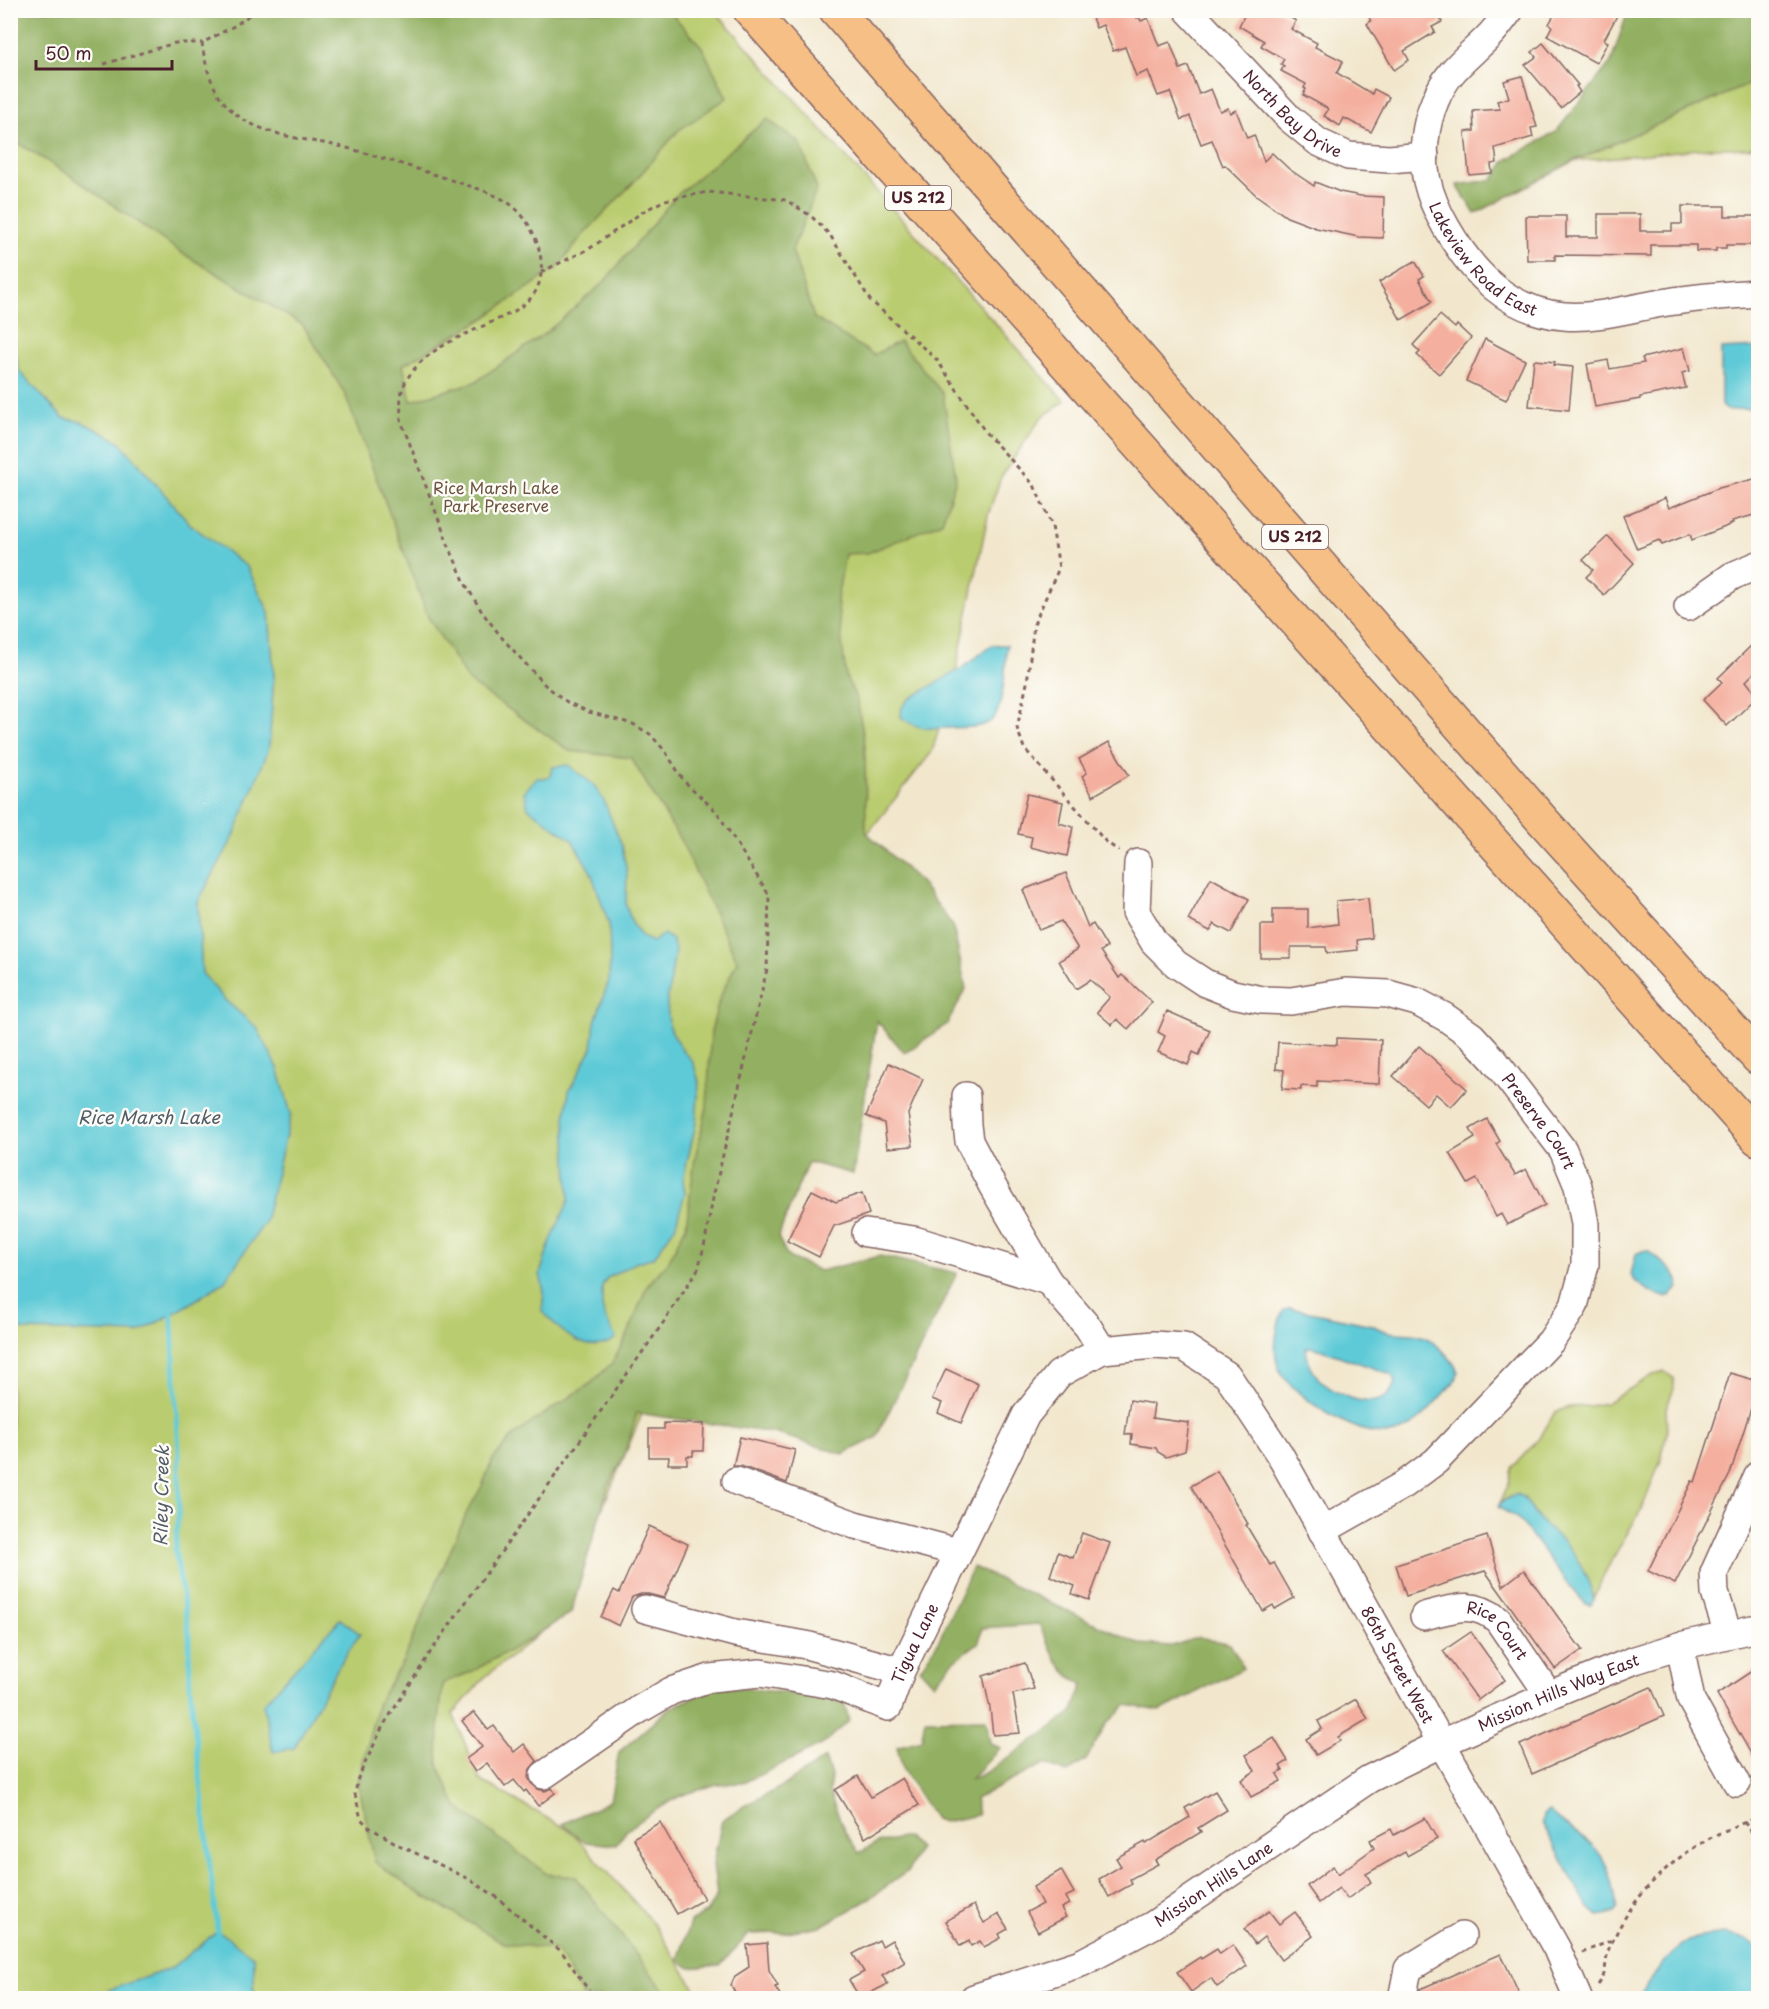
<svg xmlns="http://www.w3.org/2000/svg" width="1769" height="2009" font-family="'Playpen Sans',sans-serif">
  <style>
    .green { fill: #bacc6f; stroke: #82764d; stroke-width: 1.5 }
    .forest { fill: #93b062; stroke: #6e6846; stroke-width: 1.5 }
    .water { fill: #5ecad7; stroke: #547481; stroke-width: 1.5; fill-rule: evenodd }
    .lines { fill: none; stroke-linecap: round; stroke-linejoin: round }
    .stream { stroke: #5ecad7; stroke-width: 5 }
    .building { fill: #f4af9e }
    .minor-casing { stroke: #856564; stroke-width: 30 }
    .highway-casing { stroke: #856564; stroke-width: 36 }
    .path { stroke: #856564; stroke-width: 3; stroke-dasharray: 4.5 4.5; stroke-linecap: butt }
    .minor { stroke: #fff; stroke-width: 27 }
    .highway { stroke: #f5bf86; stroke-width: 33 }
    .labels { text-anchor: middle; stroke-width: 5; stroke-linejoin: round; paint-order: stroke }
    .shield { fill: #fdfcf7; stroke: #806168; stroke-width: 1.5 }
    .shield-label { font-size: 15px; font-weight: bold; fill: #4a1f2b }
    .street-label { font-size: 16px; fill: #4a1f2b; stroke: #fdfcf7 }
    .park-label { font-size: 16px; fill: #6c533f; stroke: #fdfcf7 }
    .water-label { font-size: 18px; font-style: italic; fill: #515b67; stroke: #fdfcf7 }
  </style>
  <rect width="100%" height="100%" fill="#fdfcf7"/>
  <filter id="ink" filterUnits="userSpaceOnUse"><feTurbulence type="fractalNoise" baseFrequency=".0167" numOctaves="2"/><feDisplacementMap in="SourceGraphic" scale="12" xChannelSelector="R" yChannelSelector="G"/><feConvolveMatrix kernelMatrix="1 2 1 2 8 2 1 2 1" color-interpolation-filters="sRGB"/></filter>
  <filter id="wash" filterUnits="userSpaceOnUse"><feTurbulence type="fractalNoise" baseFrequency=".008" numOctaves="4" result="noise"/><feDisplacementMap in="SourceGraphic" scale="24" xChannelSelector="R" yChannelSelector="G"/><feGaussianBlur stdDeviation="1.35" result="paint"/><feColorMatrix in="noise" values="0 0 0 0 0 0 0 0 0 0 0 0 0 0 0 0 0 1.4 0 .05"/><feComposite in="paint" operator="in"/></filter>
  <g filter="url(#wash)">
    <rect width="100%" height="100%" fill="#f2e7cd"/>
    <!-- green -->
    <g class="green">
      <path d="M11 11H715L1065 401 1041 418 1001 477 988 515 956 671 932 752 829 882 667 1354 598 1519 548 1627 485 1677 453 1714 480 1780 572 1832 654 1924 701 1998H11Z"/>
      <path d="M1758 80V145L1748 148H1710L1574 161Z"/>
      <path d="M1664 1371 1673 1378 1674 1389 1666 1408 1667 1433 1661 1460 1642 1508 1605 1572 1594 1599 1590 1586 1534 1513 1524 1497H1510L1500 1503 1509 1483 1512 1468 1541 1436 1555 1412 1569 1407 1590 1406 1606 1403 1655 1374Z"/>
    </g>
    <!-- forest -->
    <g class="forest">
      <path d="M10 11H669L702 47 727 98 679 130 633 183 583 235 557 268 483 319 403 365 411 401 475 382 547 332 604 282 677 195 767 119 800 143 817 189 792 250 814 318 874 355 900 341 943 394 956 479 942 522 868 553 845 554 837 599 846 677 857 700 865 744 866 832 921 883 953 926 966 989 947 1024 905 1053 877 1021 853 1174 808 1162 778 1237 788 1257 820 1271 880 1256 957 1273 876 1438 843 1454 774 1433 637 1413 625 1454 608 1487 571 1613 530 1639 471 1672 443 1683 439 1722 438 1765 457 1807 547 1874 576 1877 670 1998H584L557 1950 504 1943 414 1890 375 1862 358 1782 378 1702 403 1661 467 1512 482 1486 493 1459 512 1437 538 1418 590 1384 612 1363 628 1334 647 1286 668 1262 686 1226 695 1158 707 1107 711 1032 719 1000 737 961 681 841 631 758 570 751 469 682 428 617 345 394 303 325 182 253 71 176 11 139Z"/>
      <path d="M1628 11H1758V80L1574 161 1475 214 1457 185 1492 180 1506 160 1556 132 1611 62Z"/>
      <path d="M973 1567 1139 1644 1172 1646 1199 1637 1230 1644 1244 1668 1160 1711 1126 1705 1106 1725 1086 1760 1067 1773 1044 1764 975 1799 978 1815 944 1822 935 1819 903 1770 897 1747 921 1740 925 1720 986 1719 990 1743 1000 1748 970 1780 987 1772 1042 1735 1073 1711 1083 1684 1069 1676 1055 1658 1039 1624 982 1628 979 1642 952 1663 934 1684 920 1669 937 1644Z"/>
      <path d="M720 1686 800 1694 844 1701 849 1721 823 1744 743 1783 717 1784 680 1796 654 1811 627 1830 616 1845 585 1842 562 1824 610 1801 619 1752 670 1708Z"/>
      <path d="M825 1758 831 1776 829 1792 845 1832 859 1853 877 1843 907 1837 919 1848 908 1871 864 1902 821 1926 781 1933 749 1934 720 1965 690 1968 678 1960 690 1922 707 1912 717 1895 713 1864 722 1820 744 1806 783 1786Z"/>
    </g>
    <!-- water -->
    <g class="water">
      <path d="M11 322 19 371 63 418 82 422 119 441 191 525 247 567 269 612 274 676 269 748 234 836 198 902 202 973 225 1000 257 1028 278 1068 291 1114 265 1222 224 1282 185 1307 138 1333 22 1330 11 1321Z"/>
      <path d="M1758 347V408L1727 410 1721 405V349Z"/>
      <path d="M992 645H1007C1005 663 1005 710 991 721 980 729 962 727 949 728 930 729 917 730 901 717L902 707 909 699 964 667Z"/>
      <path d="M568 765 594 785 604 801 622 846 627 872 626 905 632 923 642 937 652 942 664 934 672 940 675 950 667 1003 669 1026 680 1047 693 1062 699 1081 696 1123 683 1180 685 1193 675 1227 654 1257 635 1263 607 1278 602 1286V1307L605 1317 616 1338C589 1359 561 1332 542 1311L544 1292 540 1274 550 1243 569 1200 565 1118 569 1091 592 1048 595 1022 609 980 610 957 609 924 591 872 572 840 528 808 524 792 537 778H549L553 767Z"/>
      <path d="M1642 1251H1649C1657 1259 1671 1268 1677 1278 1682 1287 1672 1299 1662 1296 1653 1294 1635 1284 1631 1275L1636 1254Z"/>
      <path d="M1290 1308 1372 1325C1390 1336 1399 1332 1418 1335 1432 1337 1453 1359 1458 1372L1456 1380C1442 1396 1419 1425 1399 1432 1367 1444 1294 1399 1279 1369 1272 1353 1276 1327 1283 1311ZM1313 1347 1391 1374 1395 1381C1387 1419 1334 1396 1318 1378 1310 1368 1307 1360 1306 1348Z"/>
      <path d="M1517 1494C1527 1498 1529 1507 1535 1515 1543 1525 1554 1532 1563 1541 1578 1556 1588 1578 1594 1599L1591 1605 1586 1604 1568 1584 1520 1520 1498 1507 1500 1503Z"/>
      <path d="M340 1619 360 1634 340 1664 294 1748 273 1752 263 1704Z"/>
      <path d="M1549 1811C1563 1825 1577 1832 1590 1843 1609 1860 1614 1885 1617 1909L1614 1913 1598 1916 1588 1907 1542 1823 1543 1815Z"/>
      <path d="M218 1931 254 1957V1998H104L106 1991 172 1968Z"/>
      <path d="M1725 1934 1747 1939 1758 1949V1998H1639C1651 1977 1672 1945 1697 1938 1706 1936 1716 1935 1725 1934Z"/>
    </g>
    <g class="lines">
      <!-- stream -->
      <path class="stream" d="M171 1308 179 1453V1506L175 1550 189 1634 190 1687 218 1937"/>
    </g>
    <g id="blocks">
      <!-- building -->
      <g class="building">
        <path d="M1089 10H1138L1135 13 1137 18 1139 17 1141 21 1148 18 1159 46 1170 42 1180 69 1188 66 1199 94 1211 89 1220 111 1228 108 1230 113 1236 110 1247 138 1254 135 1264 161 1272 153 1289 169 1314 186 1315 182 1340 192 1361 196 1384 197 1383 238 1359 237 1316 228 1287 217 1256 195 1225 165 1223 166 1212 140 1201 144 1190 116 1181 120 1170 92 1158 96 1148 71 1136 76 1125 47 1113 51 1103 25 1096 28Z"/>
        <path d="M1247 10H1278L1296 21 1291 29 1317 43 1315 47 1343 61 1337 73 1372 94 1374 89 1389 97 1371 132 1344 118 1340 126 1324 116 1328 110 1327 108 1303 95 1306 89 1304 88 1306 84 1281 71 1284 66 1281 64 1284 59 1261 46 1264 41 1239 26Z"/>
        <path d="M1365 10H1435L1442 22 1432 27 1435 32 1404 51 1409 60 1394 70 1367 24 1371 21Z"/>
        <path d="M1557 10H1620L1604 40 1608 42 1596 63 1547 36 1552 26 1549 24Z"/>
        <path d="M1543 43 1578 85 1576 86 1580 92 1561 108 1525 65 1536 57 1532 52Z"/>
        <path d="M1522 76 1537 127 1531 128 1533 137 1495 148 1497 163 1491 164 1492 173 1469 175 1465 132 1474 131 1473 111 1500 109 1497 101 1509 98 1504 81Z"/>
        <path d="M1682 206H1725V216H1758V245H1726V248H1716V251H1696V245H1651V256L1555 255V260H1527L1526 216H1566V237H1598V214H1640V231H1672V224H1682Z"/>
        <path d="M1415 261 1424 276 1419 279 1432 302 1401 320 1379 282Z"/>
        <path d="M1440 315 1455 328 1457 325 1471 338 1439 374 1417 355 1420 352 1413 345Z"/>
        <path d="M1485 339 1525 360 1506 400 1466 381Z"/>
        <path d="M1684 348 1690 371 1682 373 1686 388 1640 397V399L1595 407 1587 364 1608 360 1610 369 1644 363 1642 358Z"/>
        <path d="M1534 360 1555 362 1554 365 1573 367 1569 410 1529 406Z"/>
        <path d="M1758 478V514L1732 521 1733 523 1725 527 1692 540 1690 534 1662 545 1659 540 1637 549 1623 516 1665 498 1669 508 1719 488Z"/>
        <path d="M1608 536 1634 563 1604 595 1586 577 1593 570 1583 560Z"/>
        <path d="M1758 639V669L1746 681 1758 696 1727 726 1703 700 1722 682 1718 678Z"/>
        <path d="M1109 742 1129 775 1093 796 1082 776 1087 773 1079 759Z"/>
        <path d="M1027 794 1063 802 1059 823 1073 827 1067 856 1030 847 1032 837 1018 834Z"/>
        <path d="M1066 873 1088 927 1093 924 1107 947 1101 951 1119 978 1122 975 1152 1002 1128 1029 1117 1019 1112 1025 1097 1012 1110 997 1090 980 1076 989 1059 961 1078 949 1061 921 1039 930 1023 890Z"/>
        <path d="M1211 878 1249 899 1231 933 1214 924 1210 931 1188 920Z"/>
        <path d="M1368 898 1372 938 1357 940 1358 950 1327 953 1326 947H1291V958H1261V925H1273V909H1308V928L1338 924 1336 901Z"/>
        <path d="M1167 1011 1210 1030 1199 1055 1193 1052 1188 1065 1158 1052 1165 1036 1158 1032Z"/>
        <path d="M1337 1038 1381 1040 1379 1084 1317 1081V1087L1301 1086V1090L1282 1089 1284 1070 1276 1069 1278 1042 1337 1045Z"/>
        <path d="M1419 1046 1467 1089 1451 1107 1436 1094 1426 1105 1393 1076Z"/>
        <path d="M889 1063 923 1079 908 1114 913 1146 887 1148 884 1123 866 1116Z"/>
        <path d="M1487 1119 1500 1141 1496 1144 1515 1175 1526 1169 1545 1205 1507 1225 1501 1214 1496 1217 1477 1179 1468 1184 1450 1153 1475 1138 1470 1129Z"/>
        <path d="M812 1190 836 1202 862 1193 869 1214 834 1226 819 1257 787 1241Z"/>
        <path d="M946 1369 978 1384 961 1423 938 1413 942 1403 932 1399Z"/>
        <path d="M1730 1373 1758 1381V1386L1730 1474 1675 1584 1648 1571 1692 1481 1695 1482Z"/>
        <path d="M1130 1400 1154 1404 1152 1418 1189 1423 1185 1451 1166 1457 1158 1452 1156 1448 1131 1444 1132 1435 1125 1434Z"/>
        <path d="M664 1423 704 1424 703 1451H693V1456H687V1464H668L669 1457H649V1429H664Z"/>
        <path d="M740 1437 795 1450 787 1483 741 1466H733Z"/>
        <path d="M1217 1471 1248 1524 1246 1525 1270 1565 1274 1563 1294 1598 1275 1609 1273 1605 1263 1611 1191 1486Z"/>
        <path d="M649 1526 688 1544 664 1598 648 1594H641L632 1597 619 1626 601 1617 614 1590 619 1593Z"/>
        <path d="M1082 1533 1110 1543 1089 1600 1072 1594 1075 1586 1050 1576 1058 1552 1073 1558Z"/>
        <path d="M1487 1536 1503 1586 1524 1570 1582 1650 1555 1669 1485 1571 1406 1596 1396 1565Z"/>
        <path d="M1471 1632 1505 1680 1478 1700 1443 1651Z"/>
        <path d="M1025 1663 1034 1689 1013 1694 1020 1733 993 1735 990 1708 983 1676Z"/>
        <path d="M1758 1667V1766L1717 1694Z"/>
        <path d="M1651 1687 1664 1716 1532 1774 1520 1745Z"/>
        <path d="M1356 1699 1368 1719 1338 1737 1340 1741 1316 1755 1306 1739 1322 1729 1318 1721Z"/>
        <path d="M474 1712 488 1730 494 1726 514 1752 524 1744 537 1761 530 1769 528 1777 531 1783 538 1789 545 1791 552 1788 555 1793 538 1806 526 1790 524 1792 514 1780 505 1787 487 1763 475 1772 466 1759 482 1747 462 1721Z"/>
        <path d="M1274 1738 1288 1761 1280 1766 1283 1771 1277 1774 1281 1781 1251 1797 1241 1780 1255 1771 1246 1755Z"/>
        <path d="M858 1776 871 1797 902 1778 919 1805 865 1838 835 1790Z"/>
        <path d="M1215 1791 1227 1810 1198 1828 1201 1832 1155 1860 1158 1864 1130 1879 1132 1884 1109 1897 1099 1879 1121 1866 1116 1858 1145 1842 1146 1844 1190 1817 1185 1808Z"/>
        <path d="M1425 1818 1437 1839 1407 1856 1405 1852 1366 1874 1371 1882 1347 1899 1339 1888 1319 1903 1307 1886 1333 1866 1338 1874 1374 1848 1370 1840 1391 1829 1394 1835Z"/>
        <path d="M660 1822 704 1899 677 1914 633 1838Z"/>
        <path d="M1061 1870 1074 1893 1065 1897 1069 1904 1061 1908 1066 1917 1038 1932 1027 1912 1042 1904 1033 1887Z"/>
        <path d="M974 1905 984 1923 999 1914 1008 1929 999 1934 1001 1938 984 1947 980 1941 971 1946 969 1941 960 1946 946 1921Z"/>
        <path d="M1269 1911 1279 1924 1295 1912 1313 1936 1281 1960 1264 1937 1255 1944 1244 1929Z"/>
        <path d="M879 1940 882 1946 892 1940 905 1962 882 1976 888 1984 860 1998 849 1980 864 1972 853 1954Z"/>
        <path d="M767 1943 769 1970 778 1986 775 1987 782 1998H741L739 1994 735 1993 731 1985 735 1976 749 1967 747 1945Z"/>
        <path d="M1233 1945 1247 1966 1217 1987 1211 1978 1191 1992 1177 1972 1200 1957 1201 1959 1217 1949 1220 1954Z"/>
        <path d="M1501 1954 1521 1998H1421L1420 1989Z"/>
      </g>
    </g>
  </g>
  <g filter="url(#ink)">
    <use href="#blocks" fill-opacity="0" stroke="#856564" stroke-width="1.5"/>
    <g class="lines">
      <!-- minor casing -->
      <g class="minor-casing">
        <g id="minor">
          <path id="s1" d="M1188 10 1289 118 1318 142 1348 156 1389 159 1425 156"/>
          <path id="s2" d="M1510 10C1503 19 1497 28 1490 35 1467 59 1448 69 1435 101 1425 124 1421 156 1427 181 1431 198 1438 213 1446 227 1473 274 1508 311 1564 316 1598 319 1634 307 1668 302 1698 297 1728 295 1758 293"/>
          <path d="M1688 607 1732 576 1758 565"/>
          <path id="s3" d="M1138 863 1136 912 1154 942 1176 964 1205 983 1233 994 1262 1000 1291 1001 1346 992 1388 994 1417 1002 1445 1017 1472 1036 1494 1060 1563 1150 1578 1186 1585 1224V1265L1574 1306 1551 1341 1436 1461 1405 1484 1322 1531"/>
          <path d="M966 1096 967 1125 969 1141 993 1187 1048 1281 1088 1327 1102 1350"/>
          <path d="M866 1233 914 1240 1048 1281"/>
          <path d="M736 1481 855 1525 958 1552"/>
          <path d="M645 1609 735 1633 806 1645 901 1671"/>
          <path id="s4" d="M1424 1616C1453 1609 1472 1599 1498 1620L1549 1695"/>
          <path d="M1728 1634 1715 1593 1714 1573 1758 1475"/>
          <path d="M1680 1646 1691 1700 1737 1783"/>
          <path id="s5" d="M544 1775 640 1709 671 1691 710 1678 760 1673 833 1685 888 1707 901 1671 1026 1415 1059 1374 1102 1350 1154 1345 1184 1347 1227 1375 1280 1455 1557 1949 1578 1998"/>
          <path id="s6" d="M974 1998 1081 1963 1153 1925 1369 1779 1440 1744 1549 1695 1635 1660 1680 1646 1752 1629 1758 1631"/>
          <path d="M1405 1998 1403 1994 1408 1969 1462 1936"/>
        </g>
      </g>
      <!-- highway casing -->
      <g class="highway-casing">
        <g id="highway">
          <path d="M750 10 1758 1139"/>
          <path d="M836 10 1544 822 1758 1058"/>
        </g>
      </g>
      <!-- path -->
      <g class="path">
        <path d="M256 10 236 25 202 43C206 71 214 97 237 115 268 138 311 139 347 148 392 160 435 175 479 189 492 194 505 199 515 208 539 230 554 278 527 302 518 310 506 316 496 320 463 336 420 350 404 385 399 396 401 409 401 421L450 549 466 585 482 612 503 639 545 685 567 702 589 712 633 724 650 734 665 751 684 781 717 812 769 895 767 969 714 1193 704 1247 698 1269 663 1323 430 1653 383 1726 358 1778 355 1794 361 1819 369 1827 399 1845 469 1879 495 1896 562 1952 594 1998"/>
        <path d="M104 64 175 43H202"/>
        <path d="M541 272 589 249 644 211 665 200 708 192 786 200 811 216 830 235 870 300 937 360 986 433 1034 485 1052 526 1059 568 1034 624 1027 683 1017 728 1024 748 1106 842 1119 851"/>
        <path d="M1744 1822 1758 1840"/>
        <path d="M1582 1953 1612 1940"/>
        <path d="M1598 1985C1606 1975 1605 1968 1607 1955 1608 1948 1613 1941 1616 1934 1644 1877 1698 1836 1758 1818"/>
      </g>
      <!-- minor -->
      <use href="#minor" class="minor"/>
      <!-- highway -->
      <use href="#highway" class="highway"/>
    </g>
  </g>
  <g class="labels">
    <!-- shield labels -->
    <g class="shield">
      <rect x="885" y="186" width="66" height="24" rx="4.5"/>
      <rect x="1262" y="525" width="66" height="24" rx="4.5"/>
    </g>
    <g class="shield-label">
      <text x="918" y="203">US 212</text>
      <text x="1295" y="542">US 212</text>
    </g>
    <!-- street labels -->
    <g class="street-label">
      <text dy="6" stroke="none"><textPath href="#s1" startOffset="148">North Bay Drive</textPath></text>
      <text dy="6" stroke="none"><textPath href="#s2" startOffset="300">Lakeview Road East</textPath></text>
      <text dy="6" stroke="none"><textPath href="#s3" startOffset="540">Preserve Court</textPath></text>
      <text dy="6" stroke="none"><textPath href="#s4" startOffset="84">Rice Court</textPath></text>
      <text dy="6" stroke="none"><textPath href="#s5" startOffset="446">Tigua Lane</textPath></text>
      <text dy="6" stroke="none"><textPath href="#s5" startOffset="1272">86th Street West</textPath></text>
      <text dy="6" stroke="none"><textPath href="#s6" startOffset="663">Mission Hills Way East</textPath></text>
      <text dy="6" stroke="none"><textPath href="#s6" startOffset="267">Mission Hills Lane</textPath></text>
    </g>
    <!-- park labels -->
    <g class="park-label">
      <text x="496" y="494">Rice Marsh Lake<tspan x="496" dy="18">Park Preserve</tspan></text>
    </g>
    <!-- water labels -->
    <g class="water-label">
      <text x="149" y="1124">Rice Marsh Lake</text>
      <text transform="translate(162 1496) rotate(-89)" y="6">Riley Creek</text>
    </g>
  </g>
  <!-- margin -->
  <rect width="1769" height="2009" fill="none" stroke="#fdfcf7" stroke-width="36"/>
  <!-- scale -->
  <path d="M36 60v9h136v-9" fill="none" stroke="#4a1f2b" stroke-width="3"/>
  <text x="45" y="60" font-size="18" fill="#4a1f2b" stroke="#fdfcf7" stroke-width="4.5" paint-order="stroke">50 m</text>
</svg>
